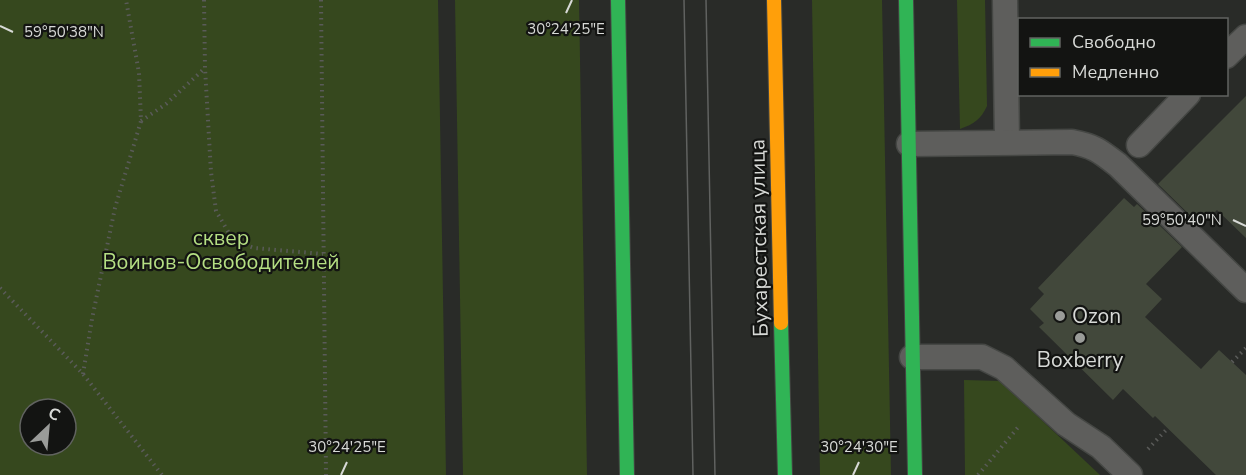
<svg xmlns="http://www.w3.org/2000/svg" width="1246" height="475" font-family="'Nunito Sans',sans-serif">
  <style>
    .green { fill: #36481e; fill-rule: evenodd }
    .building { fill: #42483b }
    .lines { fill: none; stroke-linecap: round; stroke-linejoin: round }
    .lane-casing { stroke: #454744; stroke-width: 27 }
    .fast-casing { stroke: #454744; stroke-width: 16 }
    .slow-casing { stroke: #454744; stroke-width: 16 }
    .path { stroke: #5a5b59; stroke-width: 4; stroke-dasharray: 1.5 4.5; stroke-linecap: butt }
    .lane { stroke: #5e5e5c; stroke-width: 24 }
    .fast { stroke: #30b455; stroke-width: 14 }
    .slow { stroke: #ff9f0a; stroke-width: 14 }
    .tram { stroke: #606260; stroke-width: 1.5 }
    .ticks { fill: none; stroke: #d7d9d6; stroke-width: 2 }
    .poi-dot { fill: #9a9c99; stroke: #131412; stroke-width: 2 }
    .labels { text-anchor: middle; stroke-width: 4.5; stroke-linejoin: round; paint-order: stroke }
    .park-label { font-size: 21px; fill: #b5df83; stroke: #131412 }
    .street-label { font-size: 21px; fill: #d7d9d6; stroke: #131412 }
    .poi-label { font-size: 21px; fill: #d7d9d6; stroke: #131412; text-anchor: start }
    .ticks-label { font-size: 15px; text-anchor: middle; fill: #d7d9d6; stroke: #131412; stroke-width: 4.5; stroke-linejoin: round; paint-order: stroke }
  </style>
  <rect width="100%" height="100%" fill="#292b28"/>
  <!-- green -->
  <g class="green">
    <path d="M0 0H438L446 475H0ZM30 409H66V445H30Z"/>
    <path d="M455 0H579L587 475H463Z"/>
    <path d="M812 0H882L891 475H820Z"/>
    <path d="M957 0H985L987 106C981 119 974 124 960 129Z"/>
    <path d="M964 380 1000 381 1100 475H965Z"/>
  </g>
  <!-- building -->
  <g class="building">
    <path d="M1246 96V238L1217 210 1201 226 1158 184Z"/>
    <path d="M1124 198 1134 207 1137 204 1182 247 1146 284 1162 299 1145 317 1201 369 1219 350 1246 375V475H1216L1155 416 1153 418 1123 389 1113 400 1039 327 1044 323 1030 309 1044 294 1038 288Z"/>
  </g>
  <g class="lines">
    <!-- lane casing -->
    <g class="lane-casing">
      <g id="lane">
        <path d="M1005 0 1007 142"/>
        <path d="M1226 56 1246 37"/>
        <path d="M909 144 1072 142C1094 146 1100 151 1118 165L1246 290"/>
        <path d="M1139 145 1188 94"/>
        <path d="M912 357H982L1004 368 1066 424 1101 447 1130 475"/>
      </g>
    </g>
    <!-- fast casing -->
    <g class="fast-casing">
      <g id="fast">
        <path d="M618 0 627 475"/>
        <path d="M906 0 915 475"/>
        <path d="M781 323 785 475"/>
      </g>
    </g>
    <!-- slow casing -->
    <g class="slow-casing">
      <path id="slow" d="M774 0 781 323"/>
    </g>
    <!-- path -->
    <g class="path">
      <path d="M204 0 205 68 211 172 216 211 233 240 254 248 323 254"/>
      <path d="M321 0 326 475"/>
      <path d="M141 121 166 104 205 68"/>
      <path d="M0 288 83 374 162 475"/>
      <path d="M1232 362 1246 348"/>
      <path d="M83 374 92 319 115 208 141 121 139 73 126 0"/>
      <path d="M1148 449 1167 429"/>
      <path d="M978 475 1020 425"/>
    </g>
    <!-- lane -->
    <use href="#lane" class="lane"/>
    <!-- fast -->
    <use href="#fast" class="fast"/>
    <!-- slow -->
    <use href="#slow" class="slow"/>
    <!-- tram -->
    <g class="tram">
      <path d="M684 0 693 475"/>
      <path d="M706 0 715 475"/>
    </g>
  </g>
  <!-- ticks -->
  <path class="ticks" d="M566 13 572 0M0 26 13 32M1233 220 1246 226M341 475 347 462M853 475 859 462"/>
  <!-- markers -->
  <g class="poi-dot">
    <circle cx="1060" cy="316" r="6"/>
    <circle cx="1080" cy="338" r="6"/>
  </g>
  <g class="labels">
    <!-- park labels -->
    <g class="park-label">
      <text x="221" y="245">сквер<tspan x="221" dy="24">Воинов-Освободителей</tspan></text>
    </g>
    <!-- street labels -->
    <g class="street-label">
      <text transform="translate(759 238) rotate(-91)" y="7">Бухарестская улица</text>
    </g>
    <!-- poi labels -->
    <g class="poi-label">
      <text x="1072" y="323">Ozon</text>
      <text x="1080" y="367" text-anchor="middle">Boxberry</text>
    </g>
  </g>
  <g class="ticks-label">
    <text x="566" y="34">30°24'25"E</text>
    <text x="64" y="37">59°50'38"N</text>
    <text x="1182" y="225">59°50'40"N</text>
    <text x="347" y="452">30°24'25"E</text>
    <text x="859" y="452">30°24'30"E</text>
  </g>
  <!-- legend -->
  <rect x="1018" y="18" width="210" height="78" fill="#131412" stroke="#616360" stroke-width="1.5"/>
  <rect x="1030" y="38" width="30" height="9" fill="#30b455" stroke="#616360" stroke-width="1.5"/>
  <text x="1072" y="48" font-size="18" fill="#d7d9d6">Свободно</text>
  <rect x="1030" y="68" width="30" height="9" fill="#ff9f0a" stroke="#616360" stroke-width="1.5"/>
  <text x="1072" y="78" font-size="18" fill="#d7d9d6">Медленно</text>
  <!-- north arrow -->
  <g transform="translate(48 427) rotate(26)"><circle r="28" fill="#131412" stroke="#616360" stroke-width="1.5"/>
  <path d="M0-4.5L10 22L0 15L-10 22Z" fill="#9a9c99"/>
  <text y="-9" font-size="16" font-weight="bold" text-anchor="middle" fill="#d7d9d6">С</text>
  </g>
</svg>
